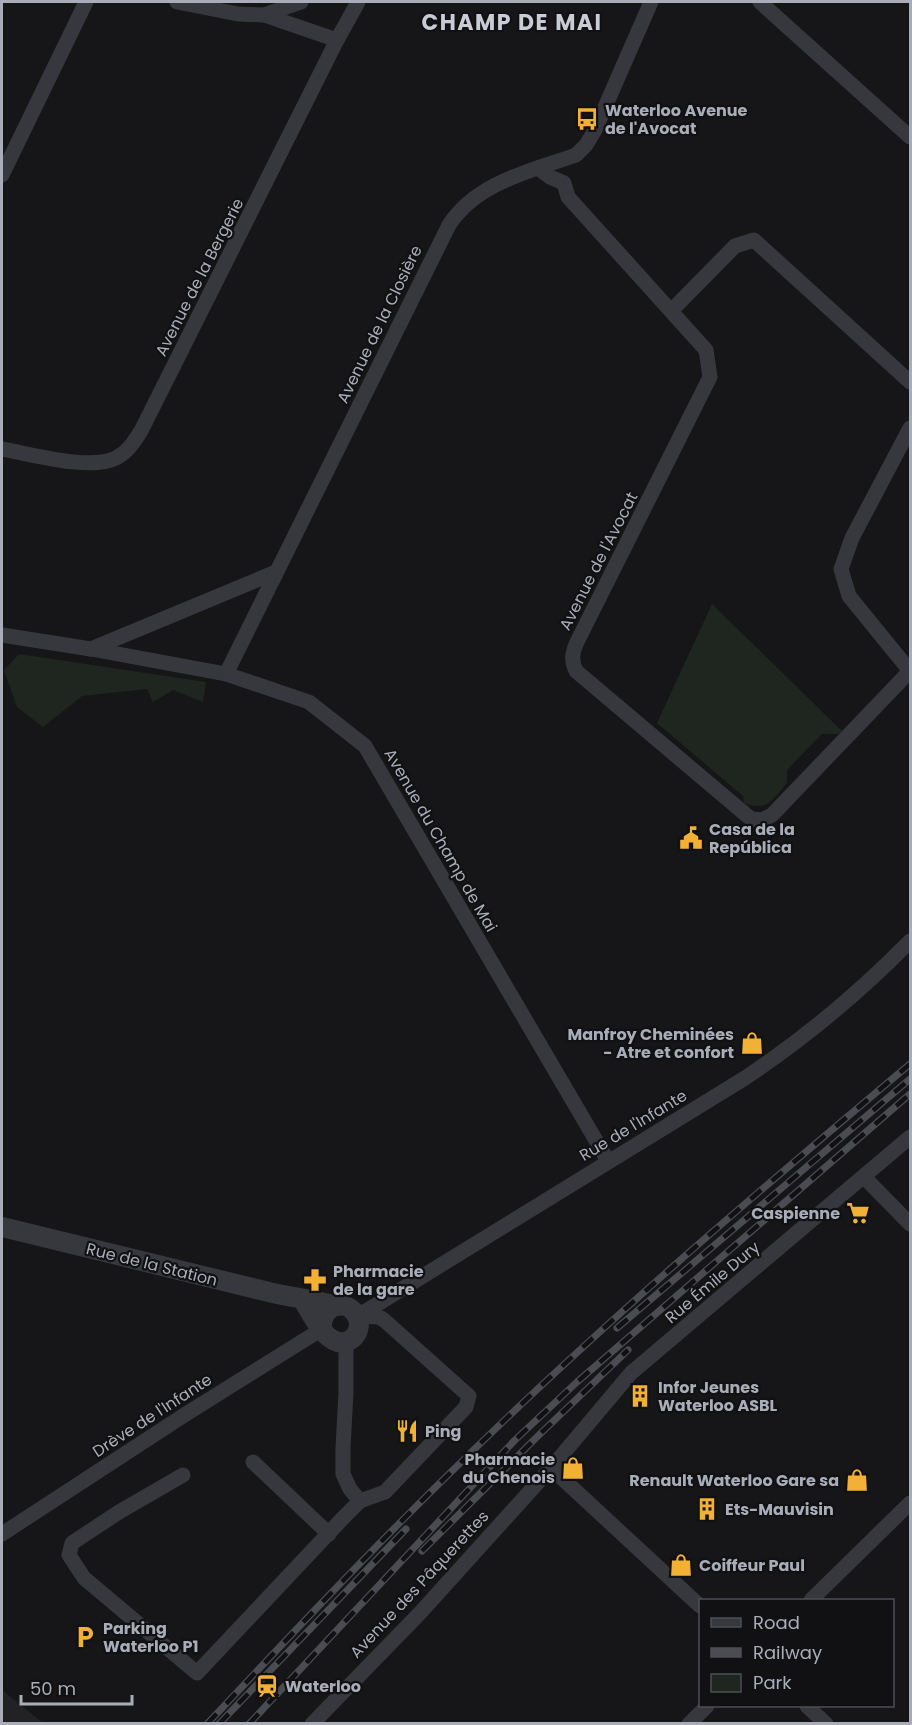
<svg xmlns="http://www.w3.org/2000/svg" width="912" height="1725" font-family="Poppins,sans-serif">
  <style>
    .built { fill: #222225 }
    .green { fill: #1e261f }
    .lines { fill: none; stroke-linecap: round; stroke-linejoin: round }
    .minor { stroke: #37383d; stroke-width: 15 }
    .tertiary { stroke: #37383d; stroke-width: 20 }
    .rail-casing { stroke: #4a4c52; stroke-width: 7 }
    .rail { stroke: #111113; stroke-width: 4.5; stroke-dasharray: 14; stroke-linecap: butt }
    .labels { text-anchor: middle; stroke-width: 4.5; stroke-linejoin: round; paint-order: stroke }
    .poi-label { font-size: 16px; font-weight: bold; fill: #a8adb8; stroke: #111113; text-anchor: start }
    .street-label { font-size: 16px; fill: #a8adb8; stroke: #111113 }
    .district-label { font-size: 22px; font-weight: bold; letter-spacing: 1.5px; fill: #c9ccd4; stroke: #111113 }
  </style>
  <rect width="100%" height="100%" fill="#161618"/>
  <!-- built -->
  <path class="built" d="M2 1690 43 1723H2Z"/>
  <!-- green -->
  <g class="green">
    <path d="M712 604 842 731 838 734H822L787 770V783C773 799 768 812 744 803L743 796 657 723Z"/>
    <path d="M19 654 206 682 203 702 173 690 153 702 147 689 82 696 43 727 17 707 4 670Z"/>
  </g>
  <g class="lines">
    <!-- minor -->
    <g class="minor">
      <path d="M177 2 238 14 264 15 337 40"/>
      <path d="M760 2 910 137"/>
      <path d="M264 15 301 2"/>
      <path d="M538 168 550 177 564 183 568 197 706 350 710 377 577 642C572 653 571 660 576 671L751 819 762 820 772 815 910 671"/>
      <path d="M2 175 86 2"/>
      <path d="M672 310 735 246 754 240 910 382"/>
      <path d="M910 428 852 538 841 569 849 596 910 671"/>
      <path d="M2 449C31 454 90 471 116 458 128 452 134 442 141 431L337 40 358 2"/>
      <path d="M2 635 91 649 226 674 309 702 365 746 608 1161"/>
      <path d="M91 649 276 572"/>
      <path d="M226 674 449 225C477 182 531 171 576 155L586 145 595 130 651 2"/>
      <path d="M864 1177 910 1224"/>
      <path d="M358 1316 745 1078C805 1038 860 992 910 941"/>
      <path d="M346 1342V1392L343 1448V1474L350 1489 360 1501"/>
      <path d="M253 1462 329 1534"/>
      <path d="M551 1468 700 1606"/>
      <path d="M183 1475 119 1512 72 1543 69 1555 84 1578 197 1673 343 1518 360 1501 385 1492 466 1407 469 1396 384 1320 379 1317 358 1316"/>
      <path d="M2 1534 186 1414 322 1329"/>
      <path d="M811 1600 910 1503"/>
      <path d="M807 1706 826 1724"/>
      <path d="M312 1724 420 1613 551 1468 631 1373 910 1137"/>
      <path d="M689 1724 707 1706"/>
    </g>
    <!-- tertiary -->
    <g class="tertiary">
      <path d="M2 1227 273 1293C295 1298 316 1300 337 1306"/>
      <path d="M303 1300C312 1315 328 1350 348 1341 357 1337 359 1330 359 1322 352 1296 320 1302 322 1329"/>
    </g>
    <!-- rail casing -->
    <g class="rail-casing">
      <g id="rail">
        <path d="M617 1328 910 1079"/>
        <path d="M422 1551 541 1433 628 1350"/>
        <path d="M207 1724C287 1639 367 1554 450 1473 596 1329 753 1196 910 1064"/>
        <path d="M219 1724 406 1529"/>
        <path d="M249 1724 515 1440 577 1382 910 1094"/>
      </g>
    </g>
    <!-- rail -->
    <use href="#rail" class="rail"/>
  </g>
  <!-- icons -->
  <defs>
    <g id="bus-bare" transform="scale(1.8)"><path d="M-5-6H5V4H4V6H2V4H-2V6H-4V4H-5ZM-3.5-4V0h7V-4ZM-3.5 1.2v1.5H-2V1.2ZM2 1.2v1.5H3.5V1.2Z" fill="#f2b134" stroke="#111113" stroke-width="2.5" paint-order="stroke"/></g>
    <g id="civic-bare" transform="scale(1.8)"><path d="M-.6-6.5H3V-4.5H.6V-3L4-1V1h2V6H-6V1h2V-1L-.6-3ZM-1.2 2.5V6h2.4V2.5Z" fill="#f2b134" stroke="#111113" stroke-width="2.5" paint-order="stroke"/></g>
    <g id="shop-bare" transform="scale(1.8)"><path d="M-5-2.5h2.3a2.7 3.5 0 0 1 5.4 0H5L5.5 6h-11ZM-1.5-2.5h3a1.5 2.3 0 0 0-3 0Z" fill="#f2b134" stroke="#111113" stroke-width="2.5" paint-order="stroke"/></g>
    <g id="supermarket-bare" transform="scale(1.8)"><path d="M-6-5.5h2.5l.6 2H6L4.5 2H-2.5L-4.4-4H-6ZM-1.5 3.2a1.3 1.3 0 1 0 .1 0ZM3 3.2a1.3 1.3 0 1 0 .1 0Z" fill="#f2b134" stroke="#111113" stroke-width="2.5" paint-order="stroke"/></g>
    <g id="pharmacy-bare" transform="scale(1.8)"><path d="M-2-6h4v4h4v4h-4v4h-4v-4h-4v-4h4Z" fill="#f2b134" stroke="#111113" stroke-width="2.5" paint-order="stroke"/></g>
    <g id="building-bare" transform="scale(1.8)"><path d="M-4-6H4V6H1V3H-1V6H-4ZM-2.5-4.3h1.7v1.8h-1.7ZM.8-4.3h1.7v1.8H.8ZM-2.5-1h1.7V.8h-1.7ZM.8-1h1.7V.8H.8Z" fill="#f2b134" stroke="#111113" stroke-width="2.5" paint-order="stroke"/></g>
    <g id="restaurant-bare" transform="scale(1.8)"><path d="M-5-6h1v4h1v-4h1v4h1v-4h1v5L-1.5 .5V6h-2V.5L-5-1ZM5-6V6H3V1.5H1.5Q1.5-4 5-6Z" fill="#f2b134" stroke="#111113" stroke-width="2.5" paint-order="stroke"/></g>
    <g id="parking-bare" transform="scale(1.8)"><path d="M-3.5-5.5H1a3.5 3.5 0 0 1 0 7H-1V5.5H-3.5ZM-1-3.4V-.6H.8a1.4 1.4 0 0 0 0-2.8Z" fill="#f2b134" stroke="#111113" stroke-width="2.5" paint-order="stroke"/></g>
    <g id="station-bare" transform="scale(1.8)"><path d="M-3-6H3Q5-6 5-4V2Q5 4 3 4L4.5 6H3L1.5 4h-3L-3 6H-4.5L-3 4Q-5 4-5 2V-4Q-5-6-3-6ZM-3.5-4v3h7v-3ZM-3.5 1v1.5H-2V1ZM2 1v1.5H3.5V1Z" fill="#f2b134" stroke="#111113" stroke-width="2.5" paint-order="stroke"/></g>
  </defs>
  <g fill-rule="evenodd">
    <use href="#bus-bare" x="587" y="119"/>
    <use href="#civic-bare" x="691" y="838"/>
    <use href="#shop-bare" x="752" y="1043"/>
    <use href="#supermarket-bare" x="858" y="1213"/>
    <use href="#pharmacy-bare" x="315" y="1280"/>
    <use href="#building-bare" x="640" y="1396"/>
    <use href="#restaurant-bare" x="407" y="1431"/>
    <use href="#shop-bare" x="573" y="1468"/>
    <use href="#shop-bare" x="857" y="1480"/>
    <use href="#building-bare" x="707" y="1509"/>
    <use href="#shop-bare" x="681" y="1565"/>
    <use href="#parking-bare" x="85" y="1637"/>
    <use href="#station-bare" x="267" y="1686"/>
  </g>
  <g class="labels">
    <!-- poi labels -->
    <g class="poi-label">
      <text x="605" y="116">Waterloo Avenue<tspan x="605" dy="18">de l'Avocat</tspan></text>
      <text x="709" y="835">Casa de la<tspan x="709" dy="18">República</tspan></text>
      <text x="734" y="1040" text-anchor="end">Manfroy Cheminées<tspan x="734" dy="18">- Atre et confort</tspan></text>
      <text x="840" y="1219" text-anchor="end">Caspienne</text>
      <text x="333" y="1277">Pharmacie<tspan x="333" dy="18">de la gare</tspan></text>
      <text x="658" y="1393">Infor Jeunes<tspan x="658" dy="18">Waterloo ASBL</tspan></text>
      <text x="425" y="1437">Ping</text>
      <text x="555" y="1465" text-anchor="end">Pharmacie<tspan x="555" dy="18">du Chenois</tspan></text>
      <text x="839" y="1486" text-anchor="end">Renault Waterloo Gare sa</text>
      <text x="725" y="1515">Ets-Mauvisin</text>
      <text x="699" y="1571">Coiffeur Paul</text>
      <text x="103" y="1634">Parking<tspan x="103" dy="18">Waterloo P1</tspan></text>
      <text x="285" y="1692">Waterloo</text>
    </g>
    <!-- street labels -->
    <g class="street-label">
      <text transform="translate(199 277) rotate(-63)" y="6">Avenue de la Bergerie</text>
      <text transform="translate(379 324) rotate(-64)" y="6">Avenue de la Closière</text>
      <text transform="translate(598 561) rotate(-63)" y="6">Avenue de l'Avocat</text>
      <text transform="translate(441 840) rotate(60)" y="6">Avenue du Champ de Mai</text>
      <text transform="translate(633 1125) rotate(-31)" y="6">Rue de l'Infante</text>
      <text transform="translate(152 1264) rotate(14)" y="6">Rue de la Station</text>
      <text transform="translate(712 1282) rotate(-40)" y="6">Rue Émile Dury</text>
      <text transform="translate(152 1415) rotate(-33)" y="6">Drève de l'Infante</text>
      <text transform="translate(419 1584) rotate(-47)" y="6">Avenue des Pâquerettes</text>
    </g>
    <!-- district labels -->
    <g class="district-label">
      <text x="512" y="30">CHAMP DE MAI</text>
    </g>
  </g>
  <!-- border -->
  <rect width="912" height="1725" fill="none" stroke="#a8adb8" stroke-width="6"/>
  <!-- legend -->
  <rect x="699" y="1599" width="195" height="108" fill="#111113" stroke="#4d4f55" stroke-width="1.5"/>
  <rect x="711" y="1618" width="30" height="9" fill="#37383d" stroke="#4d4f55" stroke-width="1.5"/>
  <text x="753" y="1629" font-size="18" fill="#a8adb8">Road</text>
  <rect x="711" y="1648" width="30" height="9" fill="#4a4c52" stroke="#4d4f55" stroke-width="1.5"/>
  <text x="753" y="1659" font-size="18" fill="#a8adb8">Railway</text>
  <rect x="711" y="1674" width="30" height="18" fill="#1e261f" stroke="#4d4f55" stroke-width="1.5"/>
  <text x="753" y="1689" font-size="18" fill="#a8adb8">Park</text>
  <!-- scale -->
  <path d="M21 1695v9h111v-9" fill="none" stroke="#a8adb8" stroke-width="3"/>
  <text x="30" y="1695" font-size="18" fill="#a8adb8" stroke="#111113" stroke-width="4.5" paint-order="stroke">50 m</text>
</svg>
